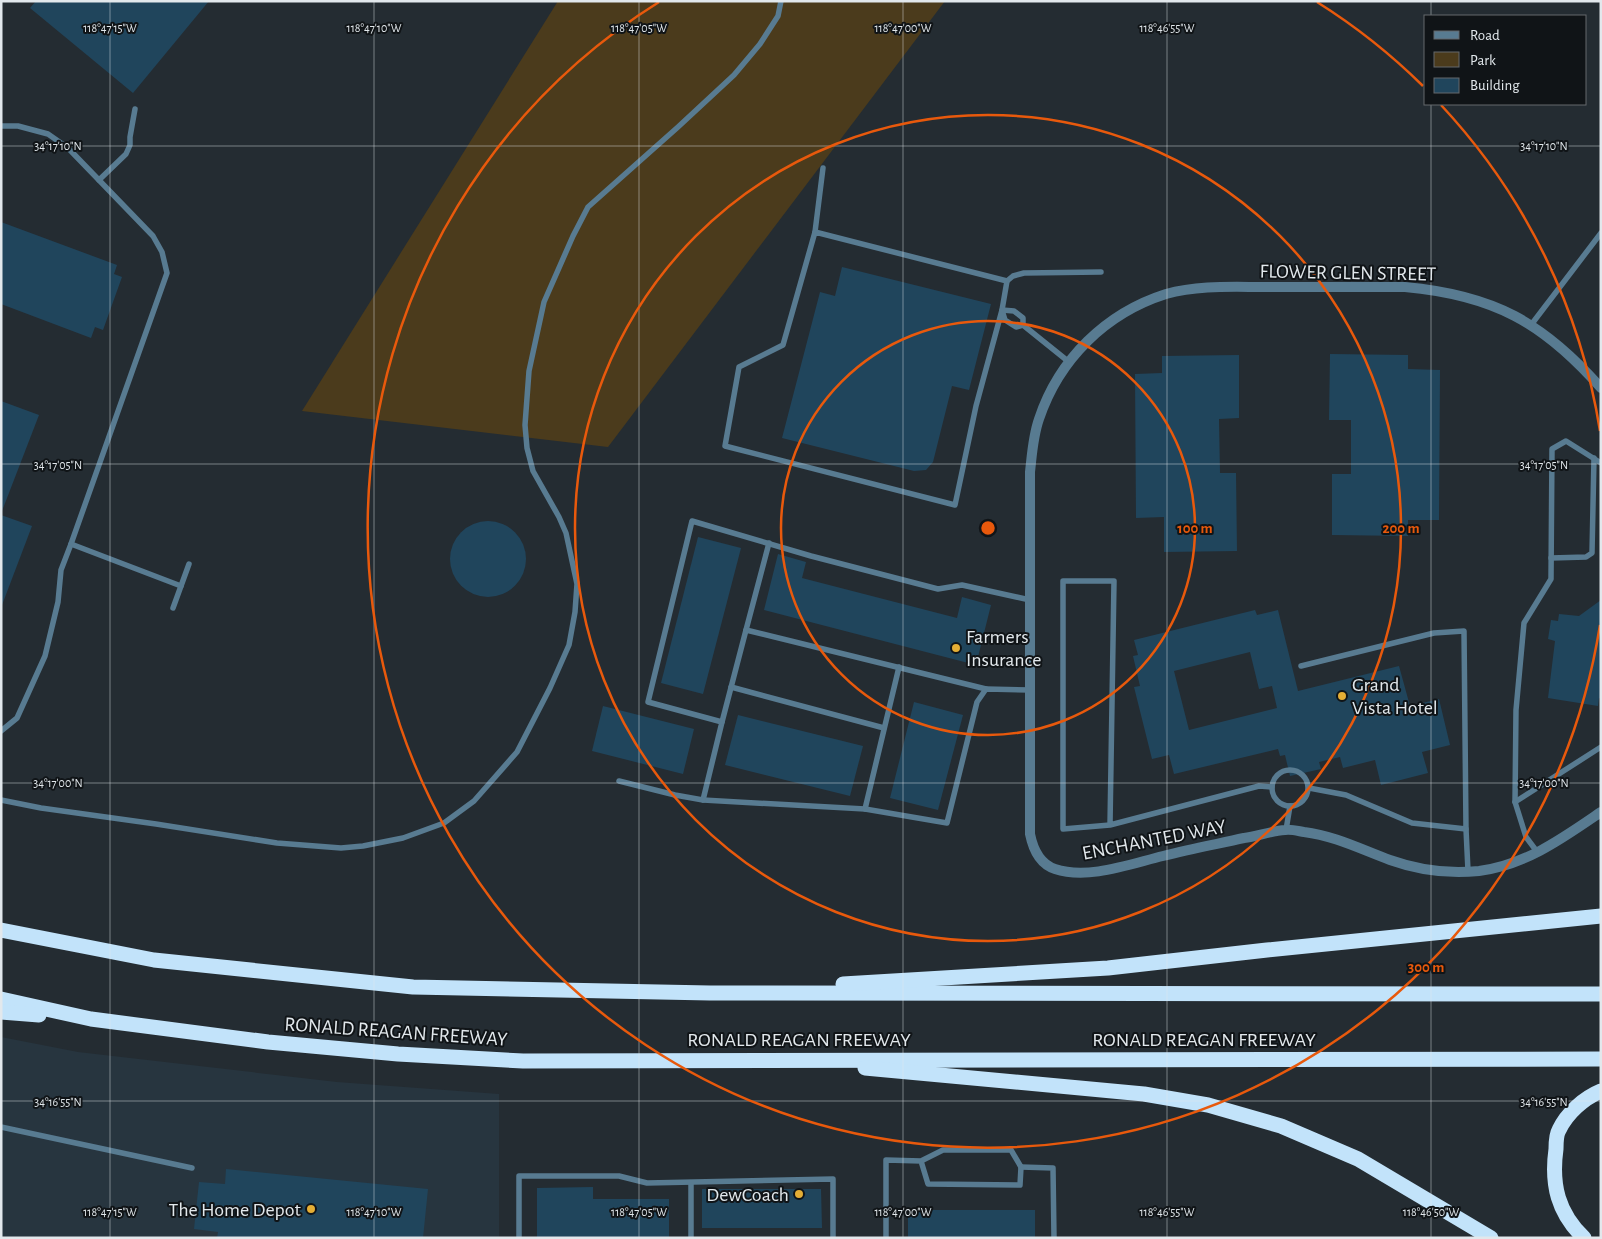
<svg xmlns="http://www.w3.org/2000/svg" width="1602" height="1239" font-family="'Alegreya Sans',sans-serif">
  <style>
    .built { fill: #27353f }
    .green { fill: #4b3b1c }
    .building { fill: #20455c; fill-rule: evenodd }
    .lines { fill: none; stroke-linecap: round; stroke-linejoin: round }
    .service { stroke: #587b91; stroke-width: 5.5 }
    .minor { stroke: #587b91; stroke-width: 10 }
    .motorway { stroke: #c2e3fa; stroke-width: 15 }
    .ticks { fill: none; stroke: #e2e8ec; stroke-width: 1; stroke-opacity: 0.45 }
    .ring { fill: none; stroke: #e8590c; stroke-width: 2.5 }
    .poi-dot { fill: #e4ae35; stroke: #101417; stroke-width: 2 }
    .labels { text-anchor: middle; stroke-width: 4; stroke-linejoin: round; paint-order: stroke }
    .street-label { font-size: 20px; fill: #e2e8ec; stroke: #101417 }
    .poi-label { font-size: 20px; fill: #e2e8ec; stroke: #101417; text-anchor: start }
    .ticks-label { font-size: 12px; text-anchor: middle; fill: #e2e8ec; stroke: #101417; stroke-width: 4; stroke-linejoin: round; paint-order: stroke }
    .centre { fill: #e8590c; stroke: #101417; stroke-width: 2.5 }
    .ring-label { font-size: 15px; text-anchor: middle; font-weight: bold; fill: #e8590c; stroke: #101417; stroke-width: 4; stroke-linejoin: round; paint-order: stroke }
  </style>
  <rect width="100%" height="100%" fill="#242c32"/>
  <!-- built -->
  <path class="built" d="M1 1037 78 1052 337 1082 499 1094V1238H1Z"/>
  <!-- green -->
  <path class="green" d="M558 1H945L608 447 302 411Z"/>
  <!-- building -->
  <g class="building">
    <path d="M36 1H209L133 93 30 8Z"/>
    <path d="M1 222 117 265 114 274 122 277 103 330 95 327 91 338 1 304Z"/>
    <path d="M842 267 991 304 969 390 952 386 933 462 926 470 914 471 782 438 820 292 835 296Z"/>
    <path d="M1330 354 1408 355V369L1440 370 1439 520H1408V536L1332 535V474H1351V420H1329Z"/>
    <path d="M1239 355V418L1219 419 1220 473H1236L1237 551 1164 552V517L1136 518 1135 374 1162 373V356Z"/>
    <path d="M1 401 39 415 2 511H1Z"/>
    <path d="M1 515 32 526 2 605H1Z"/>
    <circle cx="488" cy="559" r="38"/>
    <path d="M698 537 741 548 703 694 661 683Z"/>
    <path d="M778 554 806 562 802 578 957 618 962 597 991 605 976 665 764 610Z"/>
    <path d="M1601 600V699L1599 698 1598 706 1548 698 1555 641 1548 639 1551 620 1558 621 1559 614 1579 616Z"/>
    <path d="M1255 610 1257 615 1278 610 1298 691 1399 666 1410 706 1439 699 1450 745 1422 752 1428 773 1381 785 1375 760 1343 768 1340 757 1319 762 1321 769 1290 776 1285 755 1280 756 1278 749 1174 774 1169 755 1152 759 1134 687 1140 686 1133 656 1138 655 1134 640ZM1250 652 1259 689 1272 686 1277 708 1189 730 1174 671Z"/>
    <path d="M914 702 963 715 938 810 890 798Z"/>
    <path d="M603 706 694 729 683 774 592 751Z"/>
    <path d="M738 715 863 746 850 796 725 765Z"/>
    <path d="M226 1169 428 1189 423 1238H217L218 1232 194 1229 199 1182 225 1184Z"/>
    <path d="M593 1187V1199H669V1238H537V1188Z"/>
    <path d="M702 1189H821L822 1228H702Z"/>
    <rect x="908" y="1210" width="127" height="28"/>
  </g>
  <g class="lines">
    <!-- service -->
    <g class="service">
      <path d="M1 126H18L48 134 68 148 153 236 162 252 167 273 71 544"/>
      <path d="M99 180 126 154 130 145V137L135 109"/>
      <path d="M815 232 823 168"/>
      <path d="M1007 281 1013 276 1024 273 1101 272"/>
      <path d="M1002 310 976 406 955 505 725 446 739 367 783 345 815 232 1007 281 1002 310 1005 320 1016 327 1023 325"/>
      <path d="M1002 310 1014 311 1023 318V325L1069 362"/>
      <path d="M1531 325 1601 233"/>
      <path d="M769 543 746 630 986 689"/>
      <path d="M1551 558 1586 557 1592 553 1594 458"/>
      <path d="M1030 600 962 585 938 589 811 556 692 521 648 702 722 722 703 800 865 809 947 823 977 702 986 689 1030 690"/>
      <path d="M173 608 189 564"/>
      <path d="M1301 666 1434 633 1464 631 1466 829 1412 823 1346 795 1309 788"/>
      <path d="M731 687 884 728"/>
      <path d="M722 722 746 630"/>
      <path d="M1 731 17 718 45 656 58 602 61 570 71 544 181 586"/>
      <circle cx="1290" cy="788" r="18"/>
      <path d="M619 781 675 795 703 800"/>
      <path d="M1 800 41 808 156 824 277 843 341 848 363 846 403 838 444 823 474 801 517 752 550 688 569 645 575 612 577 584 566 533 559 517 533 471 527 448 525 425 529 371 544 302 573 236 588 207 678 127 734 75 760 44 778 16 781 1"/>
      <path d="M1515 802 1601 747"/>
      <path d="M865 809 899 667"/>
      <path d="M1110 825 1063 829V581H1114L1110 825 1259 786 1272 787"/>
      <path d="M1466 829 1468 871"/>
      <path d="M1286 830 1290 806"/>
      <path d="M1538 853 1526 837 1515 802 1516 710 1524 623 1551 579 1552 449 1566 441 1601 463"/>
      <path d="M1 1127 192 1168"/>
      <path d="M1021 1167 1053 1168 1054 1238"/>
      <path d="M691 1183V1238"/>
      <path d="M519 1238V1176H619L647 1183 833 1179V1238"/>
      <path d="M886 1238V1160L921 1161 943 1150H1011L1021 1167 1020 1185 928 1184 921 1161"/>
    </g>
    <!-- minor -->
    <path class="minor" d="M1601 388C1543 322 1493 295 1405 287 1358 287 1311 287 1264 287 1232 287 1198 285 1166 294 1106 313 1059 359 1039 419 1033 436 1032 454 1030 472V834C1033 849 1040 864 1055 869 1088 880 1130 864 1163 856 1190 849 1217 844 1244 838 1258 836 1271 831 1285 830 1291 829 1298 831 1304 832 1335 836 1360 849 1390 860 1418 870 1450 874 1479 871 1526 865 1563 838 1601 812"/>
    <!-- motorway -->
    <g class="motorway">
      <path d="M1 930 154 960 413 987 710 993 1601 994"/>
      <path d="M843 984 1108 968 1267 950 1601 916"/>
      <path d="M1 999 91 1019 268 1042 398 1054 523 1061 1601 1059"/>
      <path d="M1 1012 39 1015"/>
      <path d="M865 1068 1144 1094 1208 1105 1281 1126 1358 1159 1491 1238"/>
      <path d="M1584 1238C1558 1213 1551 1185 1556 1149 1556 1143 1556 1135 1559 1130 1567 1113 1584 1098 1601 1091"/>
    </g>
  </g>
  <!-- ticks -->
  <path class="ticks" d="M110 1V1238M374 1V1238M639 1V1238M903 1V1238M1167 1V1238M1431 1V16M1431 104V1238M1 146H1601M1 464H1601M1 783H1601M1 1101H1601"/>
  <!-- distance rings -->
  <g class="ring">
    <circle cx="988" cy="528" r="207"/>
    <circle cx="988" cy="528" r="413"/>
    <path d="M1600 625A620 620 0 1 1 659 2M1317 2A620 620 0 0 1 1423 86M1441 105A620 620 0 0 1 1600 431"/>
  </g>
  <!-- markers -->
  <g class="poi-dot">
    <circle cx="956" cy="648" r="5"/>
    <circle cx="1342" cy="696" r="5"/>
    <circle cx="799" cy="1194" r="5"/>
    <circle cx="311" cy="1209" r="5"/>
  </g>
  <g class="labels">
    <!-- street labels -->
    <g class="street-label">
      <text transform="translate(1348 272) rotate(1)" y="7">FLOWER GLEN STREET</text>
      <text transform="translate(1154 839) rotate(-11)" y="7">ENCHANTED WAY</text>
      <text transform="translate(396 1031) rotate(4)" y="7">RONALD REAGAN FREEWAY</text>
      <text x="799" y="1046">RONALD REAGAN FREEWAY</text>
      <text x="1204" y="1046">RONALD REAGAN FREEWAY</text>
    </g>
    <!-- poi labels -->
    <g class="poi-label">
      <text x="966" y="643">Farmers<tspan x="966" dy="23">Insurance</tspan></text>
      <text x="1352" y="691">Grand<tspan x="1352" dy="23">Vista Hotel</tspan></text>
      <text x="789" y="1201" text-anchor="end">DewCoach</text>
      <text x="301" y="1216" text-anchor="end">The Home Depot</text>
    </g>
  </g>
  <g class="ticks-label">
    <text x="110" y="32">118°47'15"W</text>
    <text x="374" y="32">118°47'10"W</text>
    <text x="639" y="32">118°47'05"W</text>
    <text x="903" y="32">118°47'00"W</text>
    <text x="1167" y="32">118°46'55"W</text>
    <text x="58" y="150">34°17'10"N</text>
    <text x="1544" y="150">34°17'10"N</text>
    <text x="58" y="469">34°17'05"N</text>
    <text x="1544" y="469">34°17'05"N</text>
    <text x="58" y="787">34°17'00"N</text>
    <text x="1544" y="787">34°17'00"N</text>
    <text x="58" y="1106">34°16'55"N</text>
    <text x="1544" y="1106">34°16'55"N</text>
    <text x="110" y="1216">118°47'15"W</text>
    <text x="374" y="1216">118°47'10"W</text>
    <text x="639" y="1216">118°47'05"W</text>
    <text x="903" y="1216">118°47'00"W</text>
    <text x="1167" y="1216">118°46'55"W</text>
    <text x="1431" y="1216">118°46'50"W</text>
  </g>
  <circle cx="988" cy="528" r="8" class="centre"/>
  <g class="ring-label">
    <text x="1195" y="533">100 m</text>
    <text x="1401" y="533">200 m</text>
    <text x="1426" y="972">300 m</text>
  </g>
  <!-- border -->
  <rect width="1602" height="1239" fill="none" stroke="#e2e8ec" stroke-width="5"/>
  <!-- legend -->
  <rect x="1424" y="15" width="162" height="90" fill="#101417" stroke="#64696c"/>
  <rect x="1434" y="31" width="25" height="8" fill="#587b91" stroke="#64696c"/>
  <text x="1470" y="40" font-size="15" fill="#e2e8ec">Road</text>
  <rect x="1434" y="52" width="25" height="15" fill="#4b3b1c" stroke="#64696c"/>
  <text x="1470" y="65" font-size="15" fill="#e2e8ec">Park</text>
  <rect x="1434" y="78" width="25" height="15" fill="#20455c" stroke="#64696c"/>
  <text x="1470" y="90" font-size="15" fill="#e2e8ec">Building</text>
</svg>
